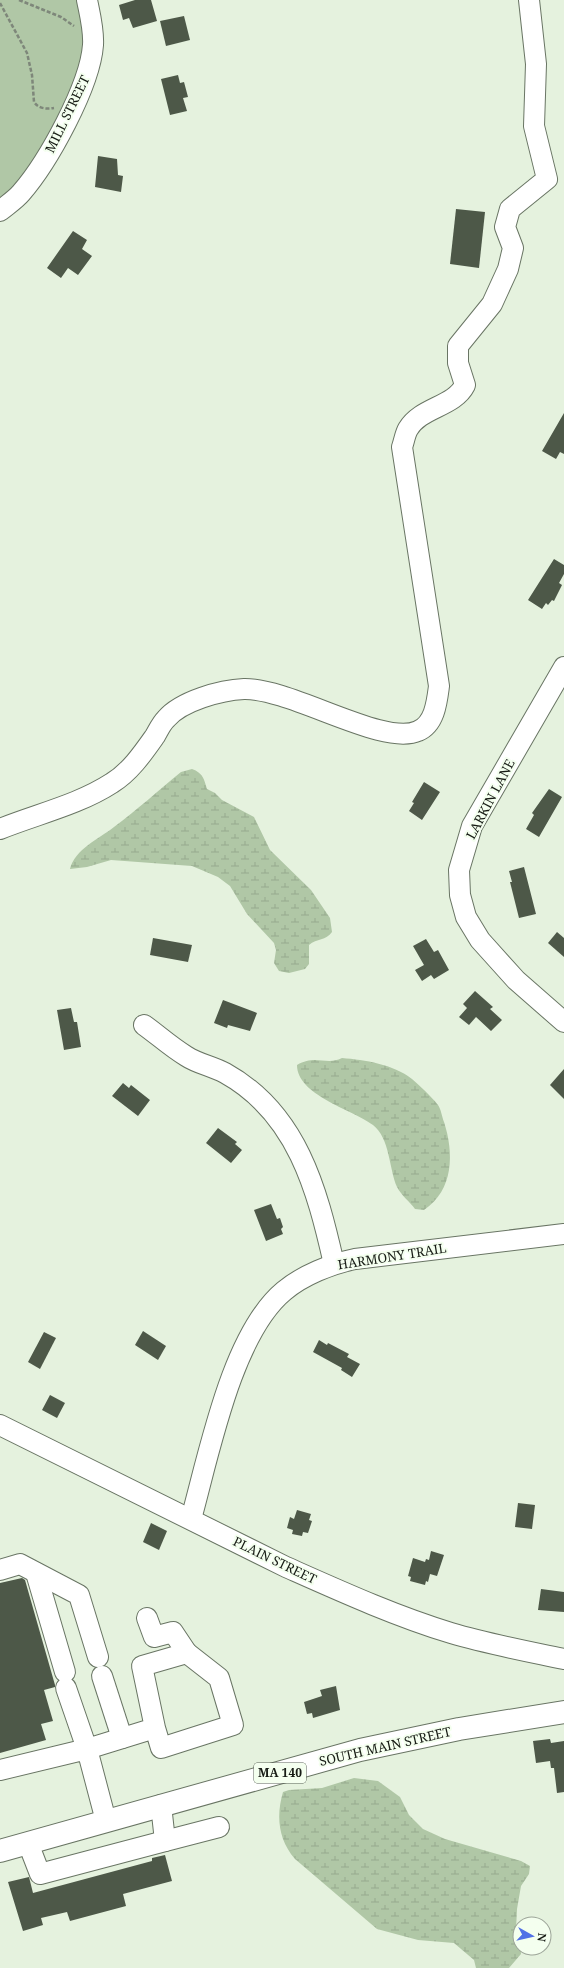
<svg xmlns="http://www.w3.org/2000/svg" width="564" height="1968" font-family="'Noto Serif',serif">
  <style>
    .green { fill: #b0c7a6 }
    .wetland { fill: url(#wetland-marsh) }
    .building { fill: #4d5848 }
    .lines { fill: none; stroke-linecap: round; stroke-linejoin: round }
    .minor-casing { stroke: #697564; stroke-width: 22 }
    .major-casing { stroke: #697564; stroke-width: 24 }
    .path { stroke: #7e877a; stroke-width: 2.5; stroke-dasharray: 4 2; stroke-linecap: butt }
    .minor { stroke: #fff; stroke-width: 20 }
    .major { stroke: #fff; stroke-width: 22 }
    .labels { text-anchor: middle; stroke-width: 4; stroke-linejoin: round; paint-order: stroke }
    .shield { fill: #f4ffef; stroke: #596056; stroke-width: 1 }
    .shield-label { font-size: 12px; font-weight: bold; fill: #171c15 }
    .street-label { font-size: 13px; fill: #171c15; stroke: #f4ffef }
  </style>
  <defs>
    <pattern id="wetland-marsh" width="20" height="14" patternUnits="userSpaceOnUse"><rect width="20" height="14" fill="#b0c7a6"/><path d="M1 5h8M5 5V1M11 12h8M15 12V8" fill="none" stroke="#97aa8e"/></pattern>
  </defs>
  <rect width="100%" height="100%" fill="#e5f2de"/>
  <!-- green -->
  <path class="green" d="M0 0H79L87 46 70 99 22 179 0 200Z"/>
  <!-- wetland -->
  <g class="wetland">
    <path d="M192 769C203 773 204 779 207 789L215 793 222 800 254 817 270 850 311 890 330 918 332 932C326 941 317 938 309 945V964L305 969 289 973 279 971 274 963 276 950 274 943 247 914 230 886 218 877 192 866 111 860 87 867 70 869C75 849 99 839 114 827 137 810 159 790 181 772Z"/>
    <path d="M342 1058C365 1060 393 1064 412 1079 420 1086 431 1096 438 1105 441 1109 442 1117 444 1122 454 1153 454 1190 424 1210L415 1209C410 1202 401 1195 397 1187 389 1169 390 1138 373 1125 351 1109 297 1095 297 1065 316 1054 326 1066 342 1058Z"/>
    <path d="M354 1778 378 1781 400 1797 409 1815 423 1829 445 1839 521 1861 530 1866 529 1874 521 1886 517 1909 516 1930 520 1939 521 1954 509 1968H476L474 1960 454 1943 418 1940 377 1929 295 1859C278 1839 276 1816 283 1792L289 1790 322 1788Z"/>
  </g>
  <!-- building -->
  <g class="building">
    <path d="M135 0H151L157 21 133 28 129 18 123 20 119 5Z"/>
    <path d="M184 16 190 40 166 46 160 21Z"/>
    <path d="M178 75 180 83 184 82 188 97 183 98 187 111 170 115 161 79Z"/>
    <path d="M98 156 117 159 118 175 123 176 121 192 95 187Z"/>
    <path d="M456 209 485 212 479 268 450 264Z"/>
    <path d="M73 231 87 240 82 249 92 256 78 275 68 268 61 278 47 268Z"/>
    <path d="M564 413V454L560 452 556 459 542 451Z"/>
    <path d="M554 559 564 565V574L559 583 562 585 554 601 552 600 548 605 546 603 542 609 528 600Z"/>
    <path d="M424 782 440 792 422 820 409 811 414 803 412 802Z"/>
    <path d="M549 789 562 797 539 837 526 829 534 815 532 813Z"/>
    <path d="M524 867 536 914 519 918 510 882H512L509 871Z"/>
    <path d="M557 932 564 938V957L548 943Z"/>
    <path d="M153 938 192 945 188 962 150 955Z"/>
    <path d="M426 939 434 952 438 950 449 970 434 979 431 975 422 981 415 970 424 965 413 946Z"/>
    <path d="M475 991 493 1007 490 1009 502 1020 491 1031 476 1017 469 1025 459 1017 467 1008 463 1004Z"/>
    <path d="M223 1000 257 1013 250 1031 228 1025 227 1028 214 1023Z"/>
    <path d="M71 1008 74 1022H77L81 1047 64 1050 57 1010Z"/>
    <path d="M564 1069V1099L550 1085Z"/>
    <path d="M123 1083 129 1088 131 1085 150 1100 138 1116 112 1096Z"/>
    <path d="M218 1128 237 1142 235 1144 242 1150 231 1163 206 1143Z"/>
    <path d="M271 1204 277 1219 280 1218 283 1227 281 1229 283 1234 266 1241 254 1210Z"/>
    <path d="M143 1331 166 1346 158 1360 135 1345Z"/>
    <path d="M44 1332 56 1338 40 1369 28 1362Z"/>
    <path d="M319 1340 327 1345 328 1343 349 1354 347 1357 360 1364 352 1377 341 1370 342 1368 313 1352Z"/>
    <path d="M50 1395 65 1403 57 1418 42 1410Z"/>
    <path d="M518 1503 535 1505 532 1529 515 1527Z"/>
    <path d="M297 1510 311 1514 309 1520 312 1521 308 1533 303 1532 302 1536 292 1534 293 1530 287 1528 290 1517 294 1519Z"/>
    <path d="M151 1523 167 1531 159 1550 143 1542Z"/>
    <path d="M431 1551 444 1555 437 1576 430 1574 428 1582 426 1581 425 1585 410 1581 411 1577 408 1576 413 1558 425 1562 426 1559 429 1560Z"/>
    <path d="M22 1578 25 1580 55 1685V1687L44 1690 53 1721 41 1724 46 1740 0 1753V1583Z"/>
    <path d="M541 1589 564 1592V1612L538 1610Z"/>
    <path d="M336 1686 340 1710 313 1718 312 1713 307 1714 304 1702 322 1696 320 1690Z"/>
    <path d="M550 1739 551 1743 564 1741V1792L557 1793 554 1768H551L550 1761 536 1763 533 1741Z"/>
    <path d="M165 1855 172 1881 123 1894 126 1906 70 1921 67 1912 41 1918 43 1925 23 1931 8 1882 29 1877 33 1893 152 1861V1858Z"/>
  </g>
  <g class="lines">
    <!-- minor casing -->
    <g class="minor-casing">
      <g id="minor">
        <path d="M0 211C7 205 15 200 21 193 48 162 90 86 93 45 94 30 90 15 87 0"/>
        <path d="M564 667 472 826 459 870 460 895 466 917 480 940 516 980 564 1022"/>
        <path d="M0 829C37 814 78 805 112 783 130 772 143 753 155 736 158 731 161 724 166 719 181 701 221 690 244 689 291 688 383 747 418 731 435 724 437 701 439 686L402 447C404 442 405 434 408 429 421 407 454 407 465 385L458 363V346L492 304 508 269 513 248 505 227 510 209 547 179 534 126 536 64 529 0"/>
        <path d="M144 1025C158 1035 171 1047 186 1056 198 1064 212 1066 225 1073 297 1113 317 1189 334 1264"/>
        <path d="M0 1425 286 1567C340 1591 395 1616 451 1633 488 1644 526 1651 564 1659"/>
        <path d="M191 1519C209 1454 232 1334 284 1291 303 1275 331 1264 355 1259L564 1234"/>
        <path d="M0 1570 20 1564 79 1595 98 1657"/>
        <path d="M36 1573 65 1672"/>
        <path d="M147 1618 154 1637 173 1632 187 1653"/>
        <path d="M102 1676 122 1738"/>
        <path d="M66 1688 87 1749 155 1728 161 1748 233 1725 219 1678 187 1653 142 1666 155 1728"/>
        <path d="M0 1770 87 1749 106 1821"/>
        <path d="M165 1841 219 1827"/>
        <path d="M28 1843 40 1874 165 1841 161 1805"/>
      </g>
    </g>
    <!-- major casing -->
    <g class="major-casing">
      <path id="major" d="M0 1851 360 1750 459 1729 564 1712"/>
    </g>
    <!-- path -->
    <g class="path">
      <path d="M19 0 61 17 74 26"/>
      <path d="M0 3 27 53 32 75 34 102C39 109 46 109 54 108"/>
    </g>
    <!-- minor -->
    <use href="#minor" class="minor"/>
    <!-- major -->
    <use href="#major" class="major"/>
  </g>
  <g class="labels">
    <!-- shield labels -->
    <rect class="shield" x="254" y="1763" width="52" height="20" rx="3"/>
    <g class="shield-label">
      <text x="280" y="1777">MA 140</text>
    </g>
    <!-- street labels -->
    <g class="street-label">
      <text transform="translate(67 114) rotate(-64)" y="5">MILL STREET</text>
      <text transform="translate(490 799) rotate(-62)" y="5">LARKIN LANE</text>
      <text transform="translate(392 1256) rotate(-9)" y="5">HARMONY TRAIL</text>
      <text transform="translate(275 1560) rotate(26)" y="5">PLAIN STREET</text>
      <text transform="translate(385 1746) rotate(-13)" y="5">SOUTH MAIN STREET</text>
    </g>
  </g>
  <!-- north arrow -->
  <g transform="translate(532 1936) rotate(98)"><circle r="19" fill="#f4ffef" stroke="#9ca498"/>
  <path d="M0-3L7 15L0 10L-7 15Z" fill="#5171e6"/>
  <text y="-6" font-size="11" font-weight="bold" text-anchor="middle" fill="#171c15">N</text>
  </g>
</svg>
